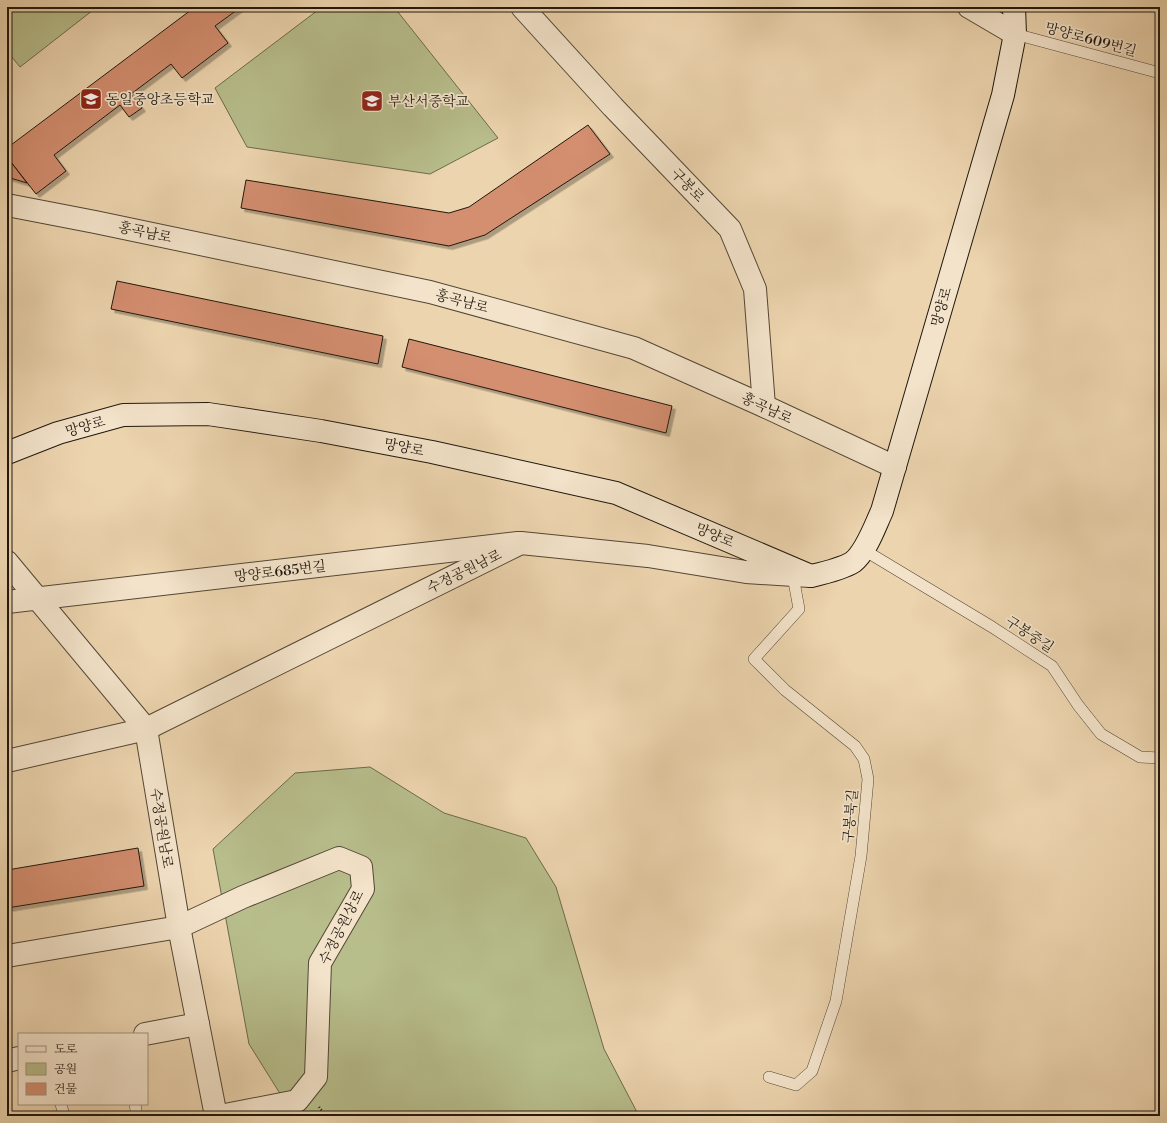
<svg xmlns="http://www.w3.org/2000/svg" width="1167" height="1123" font-family="'Libre Bodoni','Noto Serif KR',serif">
  <style>
    .green { fill: #b7bd8b; stroke: #6c6a4c }
    .building { fill: #d48e70; stroke: #20180e; filter: url(#shadow) }
    .lines { fill: none; stroke-linecap: round; stroke-linejoin: round }
    .service-casing { stroke: #534736; stroke-width: 12 }
    .minor-casing { stroke: #534736; stroke-width: 24 }
    .tertiary-casing { stroke: #534736; stroke-width: 24 }
    .secondary-casing { stroke: #20180e; stroke-width: 24 }
    .path { stroke: #20180e; stroke-width: 2.5; stroke-dasharray: 1 2; stroke-linecap: butt }
    .service { stroke: #f3e3ca; stroke-width: 11 }
    .minor { stroke: #f3e3ca; stroke-width: 22 }
    .tertiary { stroke: #f3e3ca; stroke-width: 22 }
    .secondary { stroke: #f3e3ca; stroke-width: 22 }
    .labels { text-anchor: middle; stroke-width: 3.5; stroke-linejoin: round; paint-order: stroke }
    .street-label { font-size: 14px; fill: #20180e; stroke: #f3e3ca }
    .poi-label { font-size: 14px; fill: #20180e; stroke: #f3e3ca; text-anchor: start }
  </style>
  <defs>
    <filter id="shadow"><feDropShadow dx="3.5" dy="3.5" stdDeviation="0" flood-color="#0004"/></filter>
  </defs>
  <rect width="100%" height="100%" fill="#ecd4ae"/>
  <filter id="stains"><feTurbulence type="fractalNoise" baseFrequency=".005" numOctaves="4"/><feColorMatrix values="0 0 0 0 .2 0 0 0 0 .09 0 0 0 0 .02 0 0 0 .5 -.17"/></filter>
  <radialGradient id="worn" r=".72"><stop offset=".6" stop-color="#630" stop-opacity="0"/><stop offset="1" stop-color="#630" stop-opacity=".3"/></radialGradient>
  <!-- green -->
  <g class="green">
    <path d="M7 7H97L20 67 7 51Z"/>
    <path d="M322 7H394L498 138 430 174 247 147 215 88Z"/>
    <path d="M370 767 444 813 526 838 556 887 604 1049 639 1116H294L249 1044 213 849 295 773Z"/>
  </g>
  <!-- building -->
  <g class="building">
    <path d="M195 7H241L215 26 228 43 182 78 171 64 131 94 142 108 129 117 120 105 54 155 66 171 36 194 7 157V148Z"/>
    <path d="M588 125 610 154 485 235 449 246 241 208 246 180 449 213 469 207Z"/>
    <path d="M7 157 27 183 7 177Z"/>
    <path d="M117 281 383 336 378 364 111 309Z"/>
    <path d="M409 339 672 406 666 433 402 367Z"/>
    <path d="M138 848 144 886 7 908V870Z"/>
  </g>
  <g class="lines">
    <!-- service casing -->
    <g class="service-casing">
      <g id="service">
        <path d="M1015 34 1160 73"/>
        <path d="M864 550 992 627 1052 666 1078 705 1101 734 1140 757 1160 758"/>
        <path d="M769 1077 796 1085 812 1071 836 1001 861 856 868 779 864 759 855 746 785 690 754 659 799 609 793 576"/>
        <path d="M61 1104 64 1116"/>
        <path d="M135 1104 137 1116"/>
      </g>
    </g>
    <!-- minor casing -->
    <g class="minor-casing">
      <g id="minor">
        <path d="M969 7 1015 34"/>
        <path d="M7 562 146 729 179 927 216 1116"/>
        <path d="M7 602 518 543"/>
        <path d="M7 956 179 927 243 897 339 858 361 867 363 889 320 963 316 1077 297 1101 220 1116"/>
        <path d="M145 1034 198 1024"/>
        <path d="M7 1061 19 1058"/>
      </g>
    </g>
    <!-- tertiary casing -->
    <g class="tertiary-casing">
      <g id="tertiary">
        <path d="M522 7 613 107 730 229 755 289 764 406"/>
        <path d="M7 205 95 222 430 292 634 348 764 406 895 467"/>
        <path d="M7 761 146 729 521 543 648 556 746 572 810 576"/>
      </g>
    </g>
    <!-- secondary casing -->
    <g class="secondary-casing">
      <path id="secondary" d="M7 453 58 433 123 415 208 414 321 431 432 452 616 493 811 576C824 573 842 569 853 562 866 552 875 526 882 511L1003 95 1015 34 1014 7"/>
    </g>
    <!-- path -->
    <g class="path">
      <path d="M319 1107 326 1116"/>
      <path d="M1156 1116 1160 1114"/>
    </g>
    <!-- service -->
    <use href="#service" class="service"/>
    <!-- minor -->
    <use href="#minor" class="minor"/>
    <!-- tertiary -->
    <use href="#tertiary" class="tertiary"/>
    <!-- secondary -->
    <use href="#secondary" class="secondary"/>
  </g>
  <!-- icons -->
  <defs>
    <g id="school-square" transform="scale(1.15)"><rect x="-9" y="-9" width="18" height="18" rx="4" fill="#8f2418" stroke="#f3e3ca"/><path d="M0-5L7-2L0 1L-7-2ZM-4 1L0 2.5L4 1V4Q0 6-4 4Z" fill="#fff"/></g>
  </defs>
  <g fill-rule="evenodd">
    <use href="#school-square" x="91" y="99"/>
    <use href="#school-square" x="372" y="101"/>
  </g>
  <g class="labels">
    <!-- street labels -->
    <g class="street-label">
      <text transform="translate(1091 39) rotate(15)" y="5">망양로609번길</text>
      <text transform="translate(688 185) rotate(46)" y="5">구봉로</text>
      <text transform="translate(145 232) rotate(12)" y="5">홍곡남로</text>
      <text transform="translate(462 301) rotate(15)" y="5">홍곡남로</text>
      <text transform="translate(941 307) rotate(-74)" y="5">망양로</text>
      <text transform="translate(767 408) rotate(25)" y="5">홍곡남로</text>
      <text transform="translate(85 426) rotate(-16)" y="5">망양로</text>
      <text transform="translate(404 447) rotate(11)" y="5">망양로</text>
      <text transform="translate(715 535) rotate(23)" y="5">망양로</text>
      <text transform="translate(280 571) rotate(-7)" y="5">망양로685번길</text>
      <text transform="translate(464 571) rotate(-26)" y="5">수정공원남로</text>
      <text transform="translate(1030 634) rotate(33)" y="5">구봉중길</text>
      <text transform="translate(850 816) rotate(-85)" y="5">구봉북길</text>
      <text transform="translate(162 828) rotate(81)" y="5">수정공원남로</text>
      <text transform="translate(341 927) rotate(-63)" y="5">수정공원상로</text>
    </g>
    <!-- poi labels -->
    <g class="poi-label">
      <text x="106" y="104">동일중앙초등학교</text>
      <text x="388" y="106">부산서중학교</text>
    </g>
  </g>
  <!-- margin -->
  <rect width="1167" height="1123" fill="none" stroke="#ecd4ae" stroke-width="24"/>
  <rect x="8" y="8" width="1151" height="1107" fill="none" stroke="#20180e" stroke-width="2"/>
  <rect x="12" y="12" width="1143" height="1099" fill="none" stroke="#20180e"/>
  <!-- legend -->
  <rect x="18" y="1033" width="130" height="72" fill="#f3e3ca" stroke="#9f927f"/>
  <rect x="26" y="1046" width="20" height="6" fill="#f3e3ca" stroke="#9f927f"/>
  <text x="54" y="1053" font-size="12" fill="#20180e">도로</text>
  <rect x="26" y="1063" width="20" height="12" fill="#b7bd8b" stroke="#9f927f"/>
  <text x="54" y="1073" font-size="12" fill="#20180e">공원</text>
  <rect x="26" y="1083" width="20" height="12" fill="#d48e70" stroke="#9f927f"/>
  <text x="54" y="1093" font-size="12" fill="#20180e">건물</text>
  <rect width="100%" height="100%" filter="url(#stains)"/>
  <rect width="100%" height="100%" fill="url(#worn)"/>
</svg>
